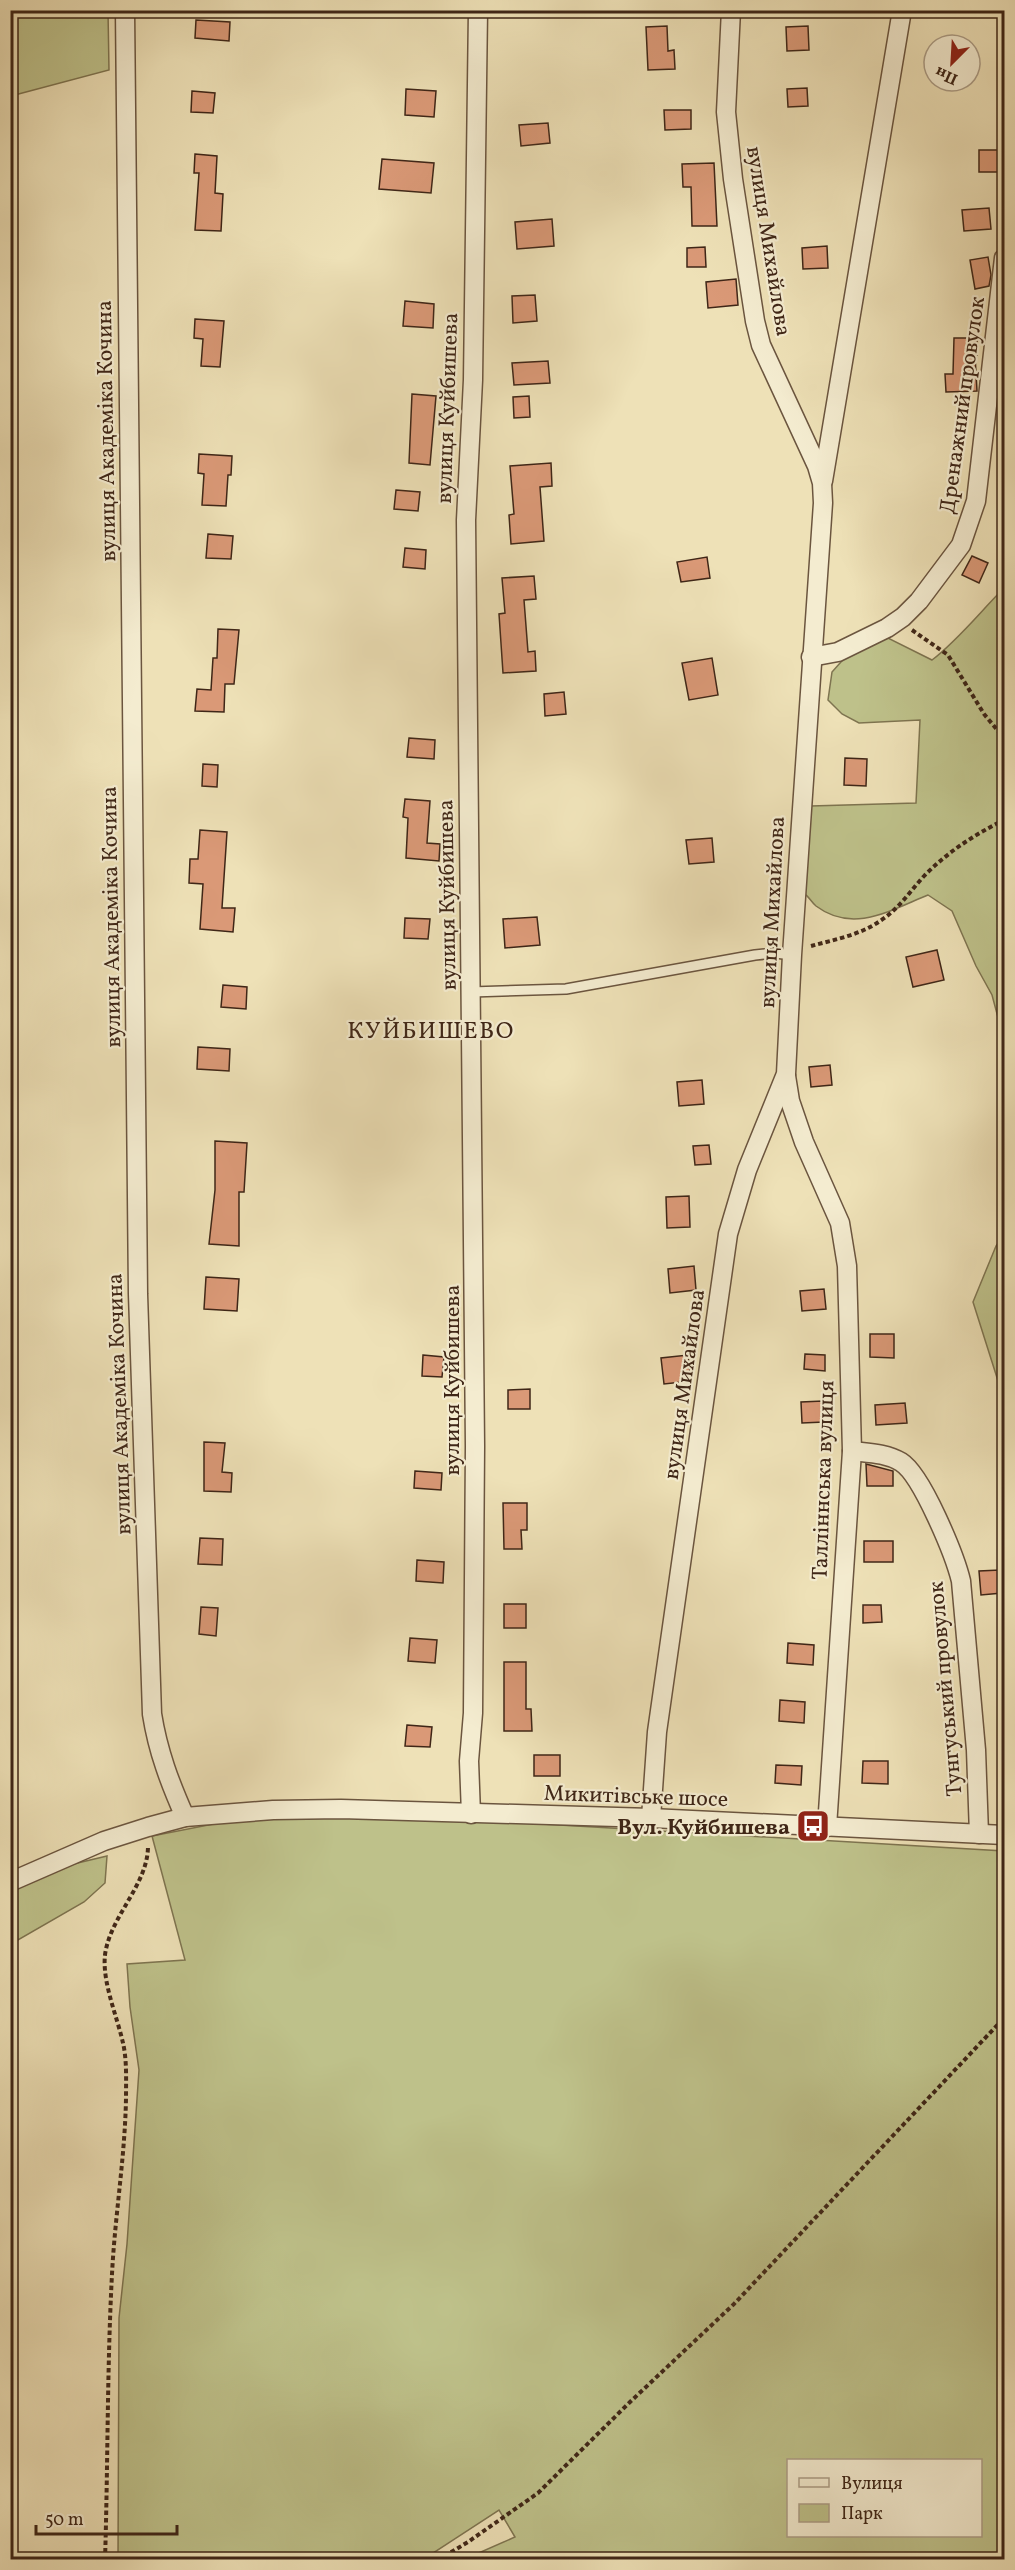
<svg xmlns="http://www.w3.org/2000/svg" width="1015" height="2570" font-family="Vollkorn,serif">
  <style>
    .green { fill: #bec18a; stroke: #7e7450; stroke-width: 1.5; fill-rule: evenodd }
    .building { fill: #da9977; stroke: #3f2617; stroke-width: 1.5 }
    .lines { fill: none; stroke-linecap: round; stroke-linejoin: round }
    .lane-casing { stroke: #6b553f; stroke-width: 12 }
    .street-casing { stroke: #6b553f; stroke-width: 21 }
    .path { stroke: #3f2617; stroke-width: 4; stroke-dasharray: 4.5 3; stroke-linecap: butt }
    .lane { stroke: #f4ecd0; stroke-width: 9 }
    .street { stroke: #f4ecd0; stroke-width: 18 }
    .labels { text-anchor: middle; stroke-width: 4.5; stroke-linejoin: round; paint-order: stroke }
    .street-label { font-size: 22px; fill: #3f2617; stroke: #f4ecd0 }
    .poi-label { font-size: 22px; font-weight: bold; fill: #3f2617; stroke: #f4ecd0; text-anchor: end }
    .neighbourhood-label { font-size: 24px; letter-spacing: 1.5px; fill: #3f2617; stroke: #f4ecd0 }
  </style>
  <rect width="100%" height="100%" fill="#eee1b7"/>
  <filter id="stains"><feTurbulence type="fractalNoise" baseFrequency=".00333" numOctaves="4"/><feColorMatrix values="0 0 0 0 .2 0 0 0 0 .09 0 0 0 0 .02 0 0 0 .5 -.17"/></filter>
  <radialGradient id="worn" r=".72"><stop offset=".6" stop-color="#630" stop-opacity="0"/><stop offset="1" stop-color="#630" stop-opacity=".3"/></radialGradient>
  <!-- green -->
  <g class="green">
    <path d="M11 10 108 11 109 70 11 96Z"/>
    <path d="M1004 588V1040L992 995 976 966 952 911 928 895C891 910 853 934 816 906 811 902 809 896 803 893L811 806 916 803 920 720 859 723 842 714 828 700 832 672 849 653 888 638 932 660C958 640 980 612 1004 588Z"/>
    <path d="M1004 1234V1387L999 1384 973 1302 996 1246Z"/>
    <path d="M342 1815 473 1820 1004 1851V2559H465L515 2537 499 2510 424 2559 118 2560 119 2318 127 2244 139 2070 130 2007 127 1964 185 1960 152 1836 244 1818ZM788 2460H980V2536H788Z"/>
    <path d="M107 1856 105 1883 84 1902 11 1944 10 1891 65 1866Z"/>
  </g>
  <!-- building -->
  <g class="building">
    <path d="M196 20 230 22 229 41 195 38Z"/>
    <path d="M667 26 668 51 674 50 675 69 648 70 646 27Z"/>
    <path d="M808 26 809 50 787 51 786 27Z"/>
    <path d="M807 88 808 106 788 107 787 89Z"/>
    <path d="M406 89 436 91 434 117 405 115Z"/>
    <path d="M192 91 215 93 213 113 191 112Z"/>
    <path d="M664 110H691V129L665 130Z"/>
    <path d="M548 123 550 143 521 146 519 125Z"/>
    <rect x="979" y="150" width="23" height="22"/>
    <path d="M195 154 217 156 215 193 223 194 221 231 195 230 199 173H194Z"/>
    <path d="M382 159 434 163 431 193 379 189Z"/>
    <path d="M714 163 717 226H692L691 187H683L682 164Z"/>
    <path d="M989 208 991 229 964 231 962 210Z"/>
    <path d="M552 219 554 246 517 249 515 222Z"/>
    <path d="M827 246 828 268 803 269 802 248Z"/>
    <path d="M705 247 706 267H687V248Z"/>
    <path d="M988 257 991 275 989 286 975 289 970 260Z"/>
    <path d="M736 279 738 305 708 308 706 282Z"/>
    <path d="M535 295 537 321 513 323 512 296Z"/>
    <path d="M405 301 434 304 433 328 403 326Z"/>
    <path d="M195 319 224 321 220 367 201 366 203 339 194 338Z"/>
    <path d="M954 338H977V355H975L977 391 946 392 945 374H953Z"/>
    <path d="M548 361 550 383 514 385 512 363Z"/>
    <path d="M412 394 436 396 430 465 409 463Z"/>
    <path d="M529 396 530 417 514 418 513 397Z"/>
    <path d="M199 454 232 456 231 475H228L226 506 202 505 204 474 198 473Z"/>
    <path d="M551 463 552 486 540 487 544 541 511 544 509 515 514 514 510 466Z"/>
    <path d="M396 490 420 492 418 511 394 509Z"/>
    <path d="M208 534 233 536 231 559 206 558Z"/>
    <path d="M405 548 426 550 425 569 403 567Z"/>
    <path d="M972 556 988 563 979 583 962 575Z"/>
    <path d="M707 557 710 578 681 582 677 562Z"/>
    <path d="M534 576 536 599 524 600 528 652 535 651 536 671 503 673 499 614 505 613 502 578Z"/>
    <path d="M218 629 239 630 234 684H225L224 712 195 711 197 689 211 690 213 658H217Z"/>
    <path d="M712 658 718 695 689 700 682 663Z"/>
    <path d="M564 692 566 714 545 716 544 694Z"/>
    <path d="M409 738 435 740 434 759 407 757Z"/>
    <path d="M845 758 867 759 866 786 844 785Z"/>
    <path d="M203 764 218 765 217 787 202 786Z"/>
    <path d="M405 799 430 801 427 843 440 844 439 861 406 858 408 818 403 817Z"/>
    <path d="M200 830 227 832 222 908H235L233 932 200 929 203 884 189 883 190 859H198Z"/>
    <path d="M712 838 714 862 689 864 686 840Z"/>
    <path d="M537 917 540 945 505 948 503 919Z"/>
    <path d="M405 918 430 919 428 939 404 938Z"/>
    <path d="M937 950 944 980 913 987 906 957Z"/>
    <path d="M223 985 247 987 246 1009 221 1007Z"/>
    <path d="M198 1047 230 1049 229 1071 197 1069Z"/>
    <path d="M830 1065 832 1085 811 1087 809 1067Z"/>
    <path d="M702 1080 704 1104 679 1106 677 1082Z"/>
    <path d="M215 1141 247 1143 244 1192H239V1246L209 1244 215 1190Z"/>
    <path d="M709 1145 711 1164 695 1165 693 1146Z"/>
    <path d="M689 1196 690 1227 667 1228 666 1197Z"/>
    <path d="M694 1266 696 1290 670 1293 668 1269Z"/>
    <path d="M206 1277 239 1279 237 1311 204 1309Z"/>
    <path d="M824 1289 826 1309 802 1311 800 1291Z"/>
    <path d="M870 1334H894V1358L870 1357Z"/>
    <path d="M805 1354 825 1355V1371L804 1369Z"/>
    <path d="M423 1355 444 1357 442 1377 422 1376Z"/>
    <path d="M688 1355 691 1381 664 1384 661 1358Z"/>
    <path d="M530 1389V1409H508V1390Z"/>
    <path d="M823 1401 824 1422 802 1423 801 1402Z"/>
    <path d="M905 1403 907 1423 876 1425 875 1405Z"/>
    <path d="M204 1442 225 1443 222 1472 232 1473 231 1492 204 1491Z"/>
    <path d="M866 1464 893 1471V1486H867Z"/>
    <path d="M415 1471 442 1473 441 1490 414 1488Z"/>
    <path d="M503 1503H527V1530H521L522 1549H504Z"/>
    <path d="M200 1538 223 1539 222 1565 198 1564Z"/>
    <rect x="864" y="1541" width="29" height="21"/>
    <path d="M417 1560 444 1562 443 1583 416 1581Z"/>
    <path d="M1000 1570 1002 1593 981 1595 979 1571Z"/>
    <rect x="504" y="1604" width="22" height="24"/>
    <path d="M863 1605H881L882 1622 863 1623Z"/>
    <path d="M201 1607 218 1608 216 1636 199 1634Z"/>
    <path d="M410 1638 437 1640 435 1663 408 1661Z"/>
    <path d="M788 1643 814 1645 813 1665 787 1663Z"/>
    <path d="M504 1662H526V1709H531L532 1731H504Z"/>
    <path d="M780 1700 805 1702 804 1723 779 1721Z"/>
    <path d="M407 1725 432 1727 430 1747 405 1746Z"/>
    <rect x="534" y="1755" width="26" height="21"/>
    <path d="M863 1761H888V1784L862 1783Z"/>
    <path d="M776 1765 802 1766 801 1785 775 1783Z"/>
  </g>
  <g class="lines">
    <!-- lane casing -->
    <g class="lane-casing">
      <path id="lane" d="M471 992 566 989 755 955 775 953 792 955"/>
    </g>
    <!-- street casing -->
    <g class="street-casing">
      <g id="street">
        <path d="M125 10 138 1294 152 1714C158 1752 170 1783 185 1817"/>
        <path d="M823 481 902 10"/>
        <path d="M811 657 838 652 887 628 903 617 919 601 961 545 976 501 1004 258"/>
        <path d="M786 1076 790 1101 804 1142 840 1223 847 1266 852 1451 827 1827"/>
        <path d="M852 1451C869 1453 886 1453 901 1462 922 1475 955 1556 961 1581L976 1750 979 1834"/>
        <path d="M471 1814 469 1761 473 1713 475 1446 466 520 473 380 478 10"/>
        <path d="M651 1818 657 1732 728 1234 747 1170 786 1074 792 955 823 503 822 483 817 466 761 345 755 321 733 179 726 112 731 10"/>
        <path d="M10 1882 104 1841 148 1827 185 1817 273 1810 341 1809 651 1818 1004 1835"/>
      </g>
    </g>
    <!-- path -->
    <g class="path">
      <path d="M912 630 948 655 984 714 1004 738"/>
      <path d="M811 946C833 940 860 935 880 921 899 909 910 891 925 875 949 851 974 835 1004 820"/>
      <path d="M105 2560C108 2464 107 2369 112 2274 115 2215 125 2157 126 2098 126 2081 127 2060 123 2043 117 2016 102 1982 105 1955 110 1916 148 1885 148 1846"/>
      <path d="M438 2560 468 2542 538 2493 630 2402 734 2304 1004 2018"/>
    </g>
    <!-- lane -->
    <use href="#lane" class="lane"/>
    <!-- street -->
    <use href="#street" class="street"/>
  </g>
  <!-- icons -->
  <defs>
    <g id="bus-square" transform="scale(1.725)"><rect x="-9" y="-9" width="18" height="18" rx="4" fill="#8f2418" stroke="#f4ecd0"/><path d="M-5-6H5V4H4V6H2V4H-2V6H-4V4H-5ZM-3.5-4V0h7V-4ZM-3.5 1.2v1.5H-2V1.2ZM2 1.2v1.5H3.5V1.2Z" fill="#fff"/></g>
  </defs>
  <g fill-rule="evenodd">
    <use href="#bus-square" x="813" y="1826"/>
  </g>
  <g class="labels">
    <!-- street labels -->
    <g class="street-label">
      <text transform="translate(770 241) rotate(81)" y="8">вулиця Михайлова</text>
      <text transform="translate(961 405) rotate(-82)" y="8">Дренажний провулок</text>
      <text transform="translate(446 408) rotate(-88)" y="8">вулиця Куйбишева</text>
      <text transform="translate(105 431) rotate(-91)" y="8">вулиця Академіка Кочина</text>
      <text transform="translate(446 895) rotate(-91)" y="8">вулиця Куйбишева</text>
      <text transform="translate(771 912) rotate(-87)" y="8">вулиця Михайлова</text>
      <text transform="translate(110 917) rotate(-91)" y="8">вулиця Академіка Кочина</text>
      <text transform="translate(451 1380) rotate(-90)" y="8">вулиця Куйбишева</text>
      <text transform="translate(683 1384) rotate(-82)" y="8">вулиця Михайлова</text>
      <text transform="translate(118 1404) rotate(-92)" y="8">вулиця Академіка Кочина</text>
      <text transform="translate(822 1480) rotate(-88)" y="8">Талліннська вулиця</text>
      <text transform="translate(944 1689) rotate(-95)" y="8">Тунгуський провулок</text>
      <text transform="translate(636 1795) rotate(2)" y="8">Микитівське шосе</text>
    </g>
    <!-- poi labels -->
    <g class="poi-label">
      <text x="790" y="1834">Вул. Куйбишева</text>
    </g>
    <!-- neighbourhood labels -->
    <g class="neighbourhood-label">
      <text x="431" y="1038">КУЙБИШЕВО</text>
    </g>
  </g>
  <!-- margin -->
  <rect width="1015" height="2570" fill="none" stroke="#eee1b7" stroke-width="36"/>
  <rect x="12" y="12" width="991" height="2546" fill="none" stroke="#3f2617" stroke-width="3"/>
  <rect x="18" y="18" width="979" height="2534" fill="none" stroke="#3f2617" stroke-width="1.5"/>
  <!-- legend -->
  <rect x="787" y="2459" width="195" height="78" fill="#f4ecd0" stroke="#ac9d86" stroke-width="1.5"/>
  <rect x="799" y="2478" width="30" height="9" fill="#f4ecd0" stroke="#ac9d86" stroke-width="1.5"/>
  <text x="841" y="2489" font-size="18" fill="#3f2617">Вулиця</text>
  <rect x="799" y="2504" width="30" height="18" fill="#bec18a" stroke="#ac9d86" stroke-width="1.5"/>
  <text x="841" y="2519" font-size="18" fill="#3f2617">Парк</text>
  <!-- north arrow -->
  <g transform="translate(952 63) rotate(204)"><circle r="28" fill="#f4ecd0" stroke="#ac9d86" stroke-width="1.5"/>
  <path d="M0-4.5L10 22L0 15L-10 22Z" fill="#8f2418"/>
  <text y="-9" font-size="16" font-weight="bold" text-anchor="middle" fill="#3f2617">Пн</text>
  </g>
  <!-- scale -->
  <path d="M36 2525v9h141v-9" fill="none" stroke="#3f2617" stroke-width="3"/>
  <text x="45" y="2525" font-size="18" fill="#3f2617" stroke="#f4ecd0" stroke-width="4.5" paint-order="stroke">50 m</text>
  <rect width="100%" height="100%" filter="url(#stains)"/>
  <rect width="100%" height="100%" fill="url(#worn)"/>
</svg>
